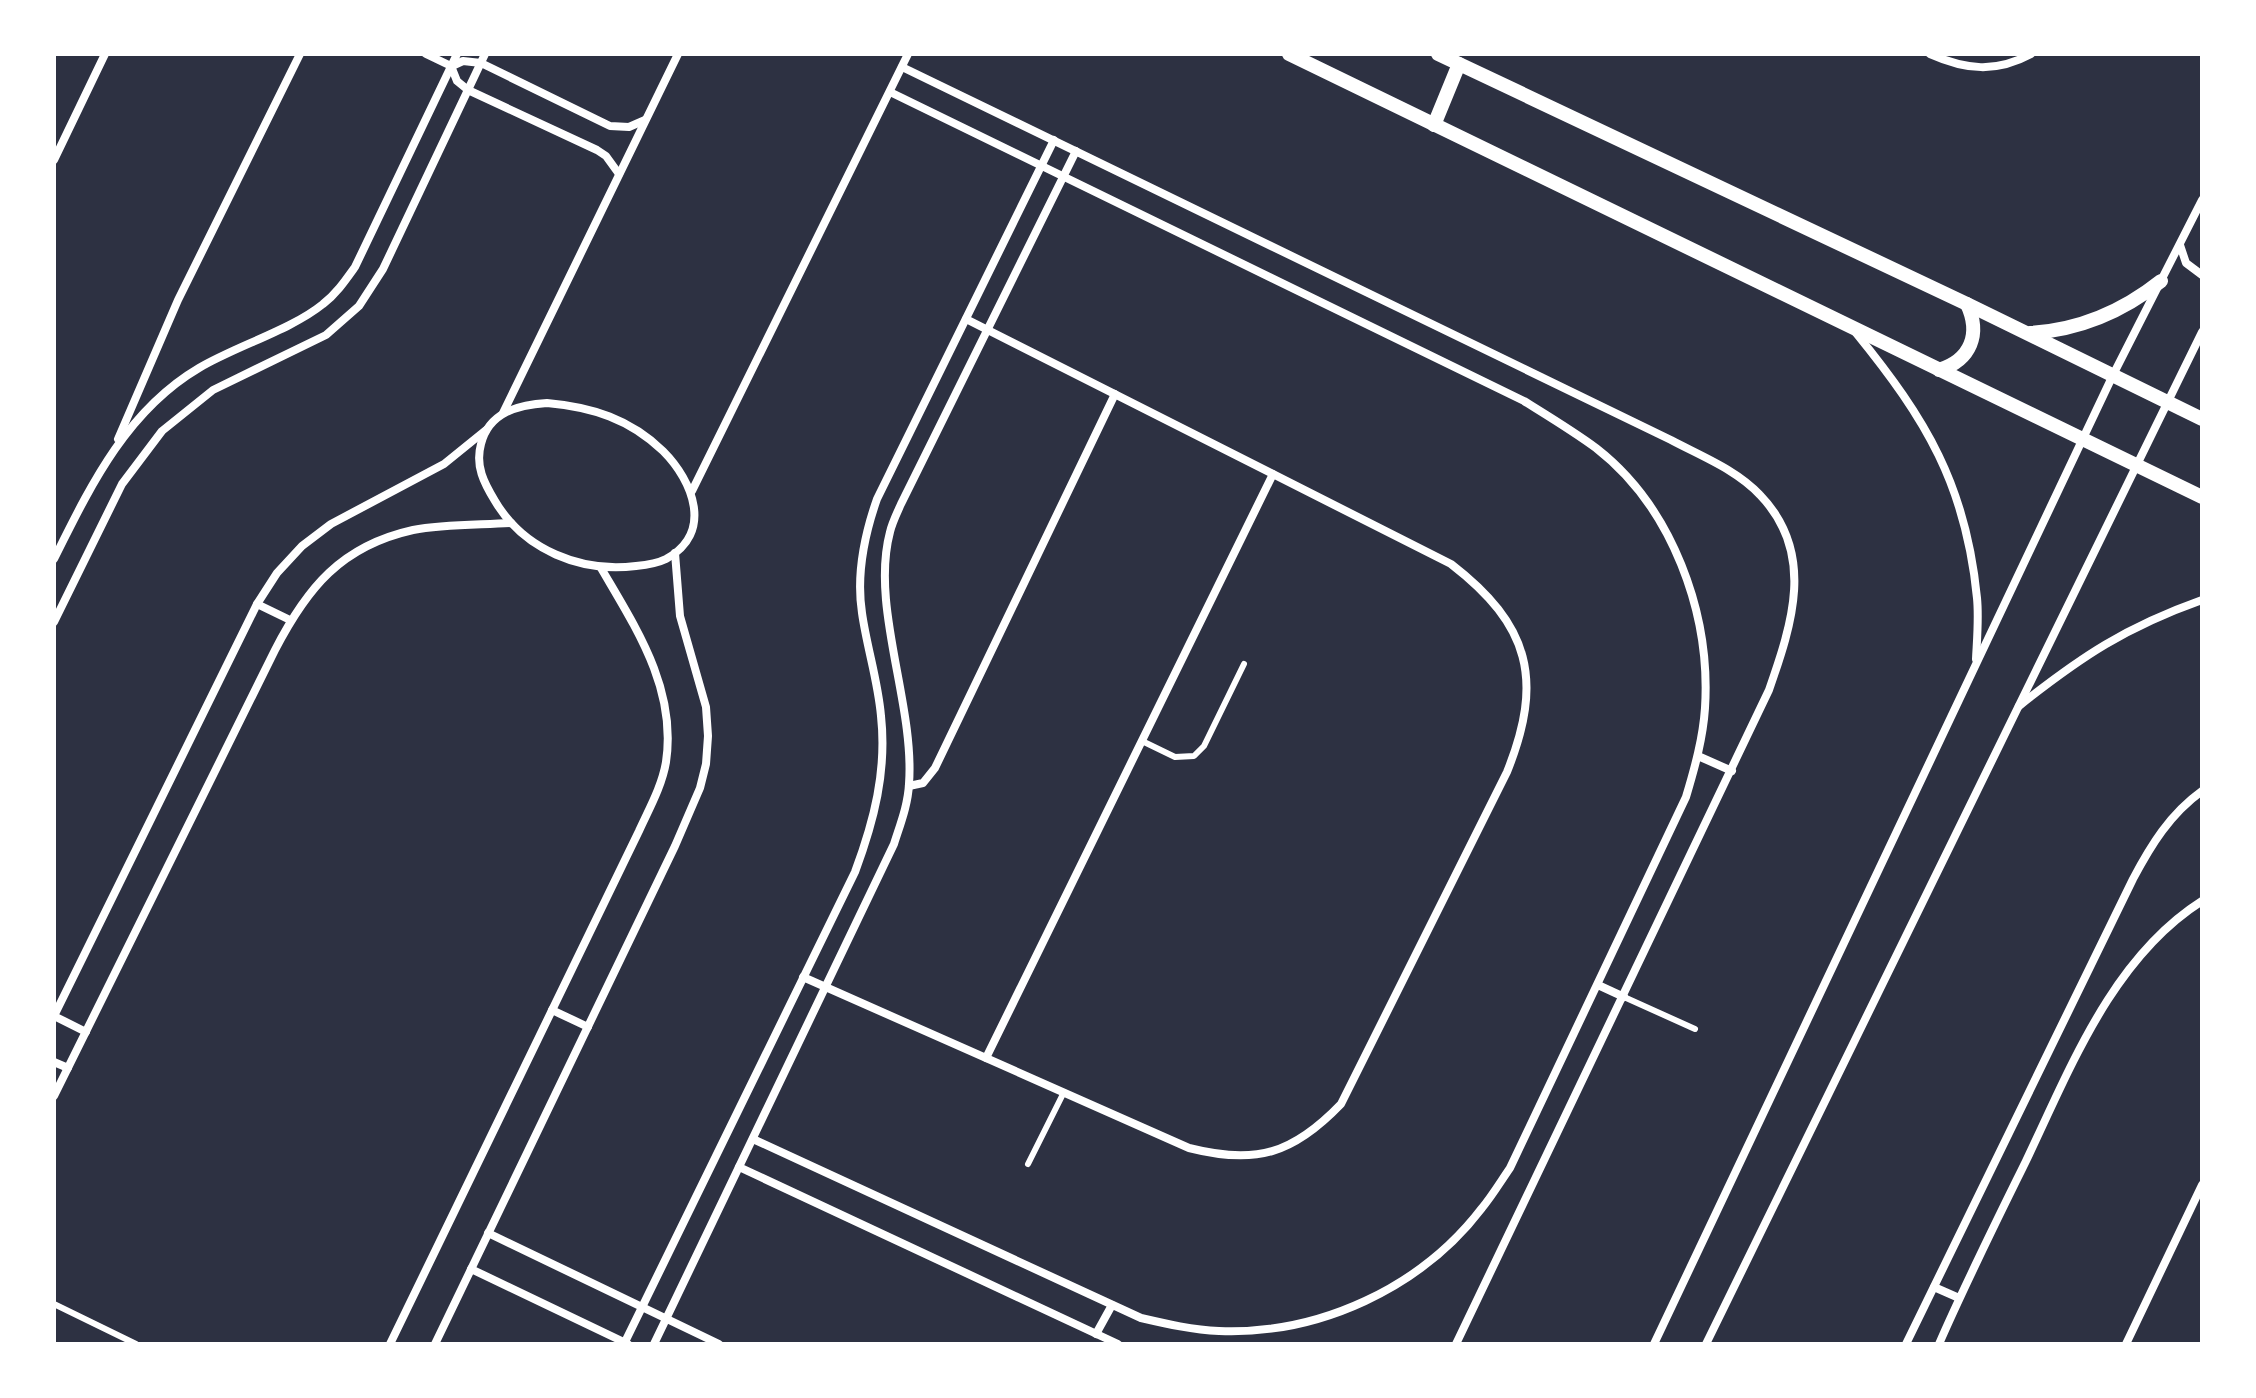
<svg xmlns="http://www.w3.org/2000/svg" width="2256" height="1398" font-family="Georgia,serif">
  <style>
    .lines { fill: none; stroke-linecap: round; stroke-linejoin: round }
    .service { stroke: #fff; stroke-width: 6 }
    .minor { stroke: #fff; stroke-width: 8 }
    .tertiary { stroke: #fff; stroke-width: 14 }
  </style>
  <rect width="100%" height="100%" fill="#2d3142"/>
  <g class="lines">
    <!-- service -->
    <g class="service">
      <path d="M1142 741 1175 757 1194 756 1204 746 1244 664"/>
      <path d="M1624 997 1695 1029"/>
      <path d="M1028 1164 1064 1092"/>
      <path d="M54 1304 136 1344"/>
    </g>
    <!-- minor -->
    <g class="minor">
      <path d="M426 54 451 66 457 81 468 90 597 150 606 156 619 174"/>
      <path d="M1930 54C1966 70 1996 73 2031 54"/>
      <path d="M452 66 463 61 481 63 610 126 629 127 645 120"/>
      <path d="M902 67 1671 440C1701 456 1737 470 1760 495 1816 553 1792 624 1769 690L1456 1344"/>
      <path d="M54 160 105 54"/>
      <path d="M2180 245 2186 263 2202 275"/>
      <path d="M1856 333C1926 419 1966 485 1977 598 1979 618 1977 639 1976 659"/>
      <path d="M547 403C592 407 630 419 663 451 693 481 714 533 666 559 656 564 646 565 636 566 581 573 524 550 495 501 484 483 475 466 481 444 489 412 518 405 547 403Z"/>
      <path d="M503 413 678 54"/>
      <path d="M118 439 178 300 300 54"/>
      <path d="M692 491 908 54"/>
      <path d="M54 559C90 487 126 411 199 368 236 346 291 330 323 304 336 294 345 281 355 267L457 54"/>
      <path d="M257 604 290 620"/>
      <path d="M54 622 122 484 162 431 213 390 326 335 359 306 383 269 485 54"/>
      <path d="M2019 706C2082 656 2126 627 2202 600"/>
      <path d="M1698 756 1732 771"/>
      <path d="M909 786 923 783 935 768 1115 394"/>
      <path d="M803 977 1189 1148C1256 1165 1293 1154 1341 1104L1507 772C1544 680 1530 625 1451 564L966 319"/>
      <path d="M1598 985 1624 997"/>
      <path d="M552 1010 588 1027"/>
      <path d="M54 1016 257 604 277 573 302 546 331 524 444 464 486 430"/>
      <path d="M54 1016 86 1032"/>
      <path d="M986 1058 1273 474"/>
      <path d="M54 1062 68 1068"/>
      <path d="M54 1096 275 650C307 588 341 546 413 530 444 524 479 525 511 523"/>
      <path d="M753 1139 1141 1318C1167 1324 1193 1330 1219 1331 1319 1335 1421 1288 1482 1208 1492 1196 1501 1181 1510 1168L1686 797C1695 767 1703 738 1705 708 1711 613 1672 507 1596 448 1573 431 1548 416 1524 401L890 92"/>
      <path d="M739 1167 1118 1344"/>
      <path d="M488 1233 719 1344"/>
      <path d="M471 1269 628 1344"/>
      <path d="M1934 1287 1959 1298"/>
      <path d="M1096 1334 1112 1305"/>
      <path d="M390 1344 639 831C649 809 662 786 666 762 677 689 636 628 601 568"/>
      <path d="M435 1344 675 846 700 788 706 764 708 736 706 707 680 616 675 553"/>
      <path d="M624 1344 855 872C874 821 887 771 881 716 878 681 867 648 862 613 856 574 864 536 877 499L1054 140"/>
      <path d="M654 1344 894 844C900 825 908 805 909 784 915 704 870 607 890 532 892 523 897 513 901 504L1076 151"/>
      <path d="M1654 1344 2113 375 2202 200"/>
      <path d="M1706 1344 2202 332"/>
      <path d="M1906 1344 2133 879C2151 845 2170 814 2202 791"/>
      <path d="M1939 1344C1966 1282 1996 1222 2026 1161 2070 1069 2112 958 2202 901"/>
      <path d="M2126 1344 2202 1185"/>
    </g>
    <!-- tertiary -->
    <g class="tertiary">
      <path d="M1289 54 2202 497"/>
      <path d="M1438 54 1967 304 2202 419"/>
      <path d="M1434 125 1459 64"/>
      <path d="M2030 333C2080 330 2122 312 2161 281"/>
      <path d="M1939 370C1971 360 1981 334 1967 304"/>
    </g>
  </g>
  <!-- border -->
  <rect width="2256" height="1398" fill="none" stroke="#ffffff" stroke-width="112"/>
</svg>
